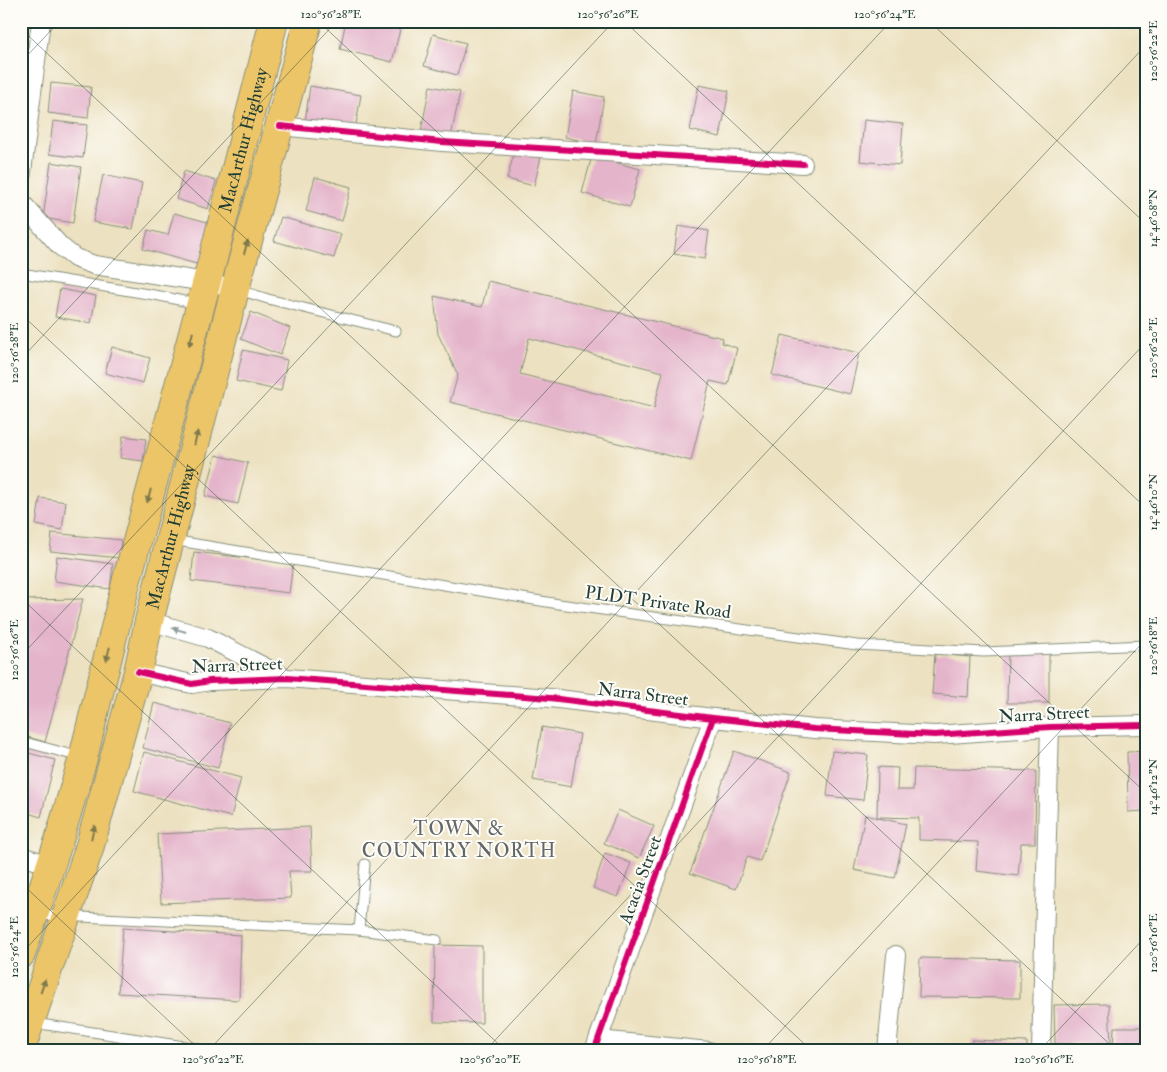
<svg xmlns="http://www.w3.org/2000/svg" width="1167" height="1072" font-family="'IM FELL Double Pica',serif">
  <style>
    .building { fill: #e4b4ca; fill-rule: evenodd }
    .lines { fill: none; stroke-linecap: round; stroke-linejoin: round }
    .service-casing { stroke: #868f7a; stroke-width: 11 }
    .minor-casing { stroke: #868f7a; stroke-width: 20 }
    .trunk-casing { stroke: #868f7a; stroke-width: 30 }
    .service { stroke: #fff; stroke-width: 9 }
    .minor { stroke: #fff; stroke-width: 18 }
    .trunk { stroke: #edc569; stroke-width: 28 }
    .cycleway-casing { stroke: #fdfcf7; stroke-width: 9 }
    .cycleway { stroke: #d6006c; stroke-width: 6 }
    .oneway { fill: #7c7a4c }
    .oneway2 { fill: #8f9e9a }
    .ticks { fill: none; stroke: #1f3d34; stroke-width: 1; stroke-opacity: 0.45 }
    .labels { text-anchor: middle; stroke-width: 4; stroke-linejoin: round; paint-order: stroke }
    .street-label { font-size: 18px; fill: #1f3d34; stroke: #fdfcf7 }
    .neighbourhood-label { font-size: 19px; letter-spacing: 1px; fill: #646768; stroke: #fdfcf7 }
    .neatline { fill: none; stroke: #1f3d34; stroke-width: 2 }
    .ticks-label { font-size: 12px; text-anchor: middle; fill: #1f3d34 }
  </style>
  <rect width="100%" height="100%" fill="#fdfcf7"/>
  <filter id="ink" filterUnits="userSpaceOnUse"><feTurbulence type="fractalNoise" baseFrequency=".02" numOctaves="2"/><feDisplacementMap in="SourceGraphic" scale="10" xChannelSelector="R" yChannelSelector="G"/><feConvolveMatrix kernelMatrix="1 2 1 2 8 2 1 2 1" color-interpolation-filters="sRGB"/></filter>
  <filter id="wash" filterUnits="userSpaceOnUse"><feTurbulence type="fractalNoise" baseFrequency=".0096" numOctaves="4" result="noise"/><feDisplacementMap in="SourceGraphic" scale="20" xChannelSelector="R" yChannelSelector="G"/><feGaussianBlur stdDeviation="1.12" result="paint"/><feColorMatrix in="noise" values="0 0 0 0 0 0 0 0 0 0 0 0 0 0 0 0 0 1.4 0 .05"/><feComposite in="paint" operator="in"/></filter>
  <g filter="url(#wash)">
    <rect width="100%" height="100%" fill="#ece1c0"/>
    <g id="blocks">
      <!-- building -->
      <g class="building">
        <path d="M346 21H402L392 62 340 49Z"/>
        <path d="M433 34 466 43 457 75 424 66Z"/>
        <path d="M21 42 26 43 23 71H21Z"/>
        <path d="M51 83 91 87 88 118 48 113Z"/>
        <path d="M699 85 729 91 720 137 690 130Z"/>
        <path d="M310 86 361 95 355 130 305 122Z"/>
        <path d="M430 86 460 92 451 137 421 131Z"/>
        <path d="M573 91 604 97 596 144 565 137Z"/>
        <path d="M864 120 903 124 900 165 860 161Z"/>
        <path d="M53 121 87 125 83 158 49 154Z"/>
        <path d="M515 150 541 157 534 186 507 179Z"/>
        <path d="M592 156 640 169 630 207 582 193Z"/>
        <path d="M51 162 81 167 73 223 43 218Z"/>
        <path d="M184 171 216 181 208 209 176 199Z"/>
        <path d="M103 175 142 183 133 229 93 222Z"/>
        <path d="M315 177 351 187 342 221 306 211Z"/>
        <path d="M174 213 211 223 200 265 143 249 148 230 168 235Z"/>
        <path d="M281 217 341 234 334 258 274 241Z"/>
        <path d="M678 226 709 231 705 259 674 254Z"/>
        <path d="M488 281 723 338 722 343 737 348 728 385 710 381 691 461 450 402 458 375 438 334 434 296 482 307ZM529 338 663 372 654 408 520 374Z"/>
        <path d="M60 289 96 296 91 323 55 317Z"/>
        <path d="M251 312 290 328 280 355 241 339Z"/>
        <path d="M782 335 859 353 850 394 772 375Z"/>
        <path d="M112 347 150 358 143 383 105 373Z"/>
        <path d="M243 350 287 360 281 391 236 381Z"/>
        <path d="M123 436 146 439 143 461 120 458Z"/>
        <path d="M216 455 248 463 238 504 205 496Z"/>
        <path d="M40 498 66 502 62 530 36 525Z"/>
        <path d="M52 533 121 540 119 558 50 551Z"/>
        <path d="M194 552 293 563 289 593 191 581Z"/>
        <path d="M57 556 113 564 110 589 54 581Z"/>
        <path d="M83 599 45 742 21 735V600Z"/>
        <path d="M1008 651 1049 652V703H1007Z"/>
        <path d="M935 654 970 657 968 697 932 694Z"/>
        <path d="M198 660 209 662 206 676 195 674Z"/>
        <path d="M154 703 230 723 218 768 143 748Z"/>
        <path d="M542 727 580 734 571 787 533 780Z"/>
        <path d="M21 751 55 760 41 817 21 811Z"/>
        <path d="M734 751 791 772 760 861 747 857 736 889 690 873Z"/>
        <path d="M832 751 868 755 863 800 827 796Z"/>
        <path d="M1146 751V811L1128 812 1127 752Z"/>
        <path d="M144 752 241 778 231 817 134 791Z"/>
        <path d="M878 767 898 768 897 790H913L914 768 1036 771 1035 843H1021L1018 876 976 871 978 842 919 840V818L877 817Z"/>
        <path d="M618 810 654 826 639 858 604 843Z"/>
        <path d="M865 815 906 824 895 878 854 870Z"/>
        <path d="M310 827 312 871H289L291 898 161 903 157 834Z"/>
        <path d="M605 853 631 863 618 897 593 888Z"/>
        <path d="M123 928 241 935 239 1000 118 993Z"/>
        <path d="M435 945 482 946V1023L434 1022Z"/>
        <path d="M920 958 1020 960V998L919 997Z"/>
        <path d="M1109 1004 1111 1043 1055 1044 1054 1005Z"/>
        <path d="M1114 1027H1146V1051H1113Z"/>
        <path d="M972 1040 1027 1042V1051H971Z"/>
      </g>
    </g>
  </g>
  <g filter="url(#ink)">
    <use href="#blocks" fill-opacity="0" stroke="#868f7a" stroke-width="1"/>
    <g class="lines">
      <!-- service casing -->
      <g class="service-casing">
        <g id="service">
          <path d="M21 273 160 296 198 304"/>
          <path d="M239 290 268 299 396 331"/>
          <path d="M172 540 559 604 857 645 984 652 1146 645"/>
          <path d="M21 741 80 757"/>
          <path d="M38 915 359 930 437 940"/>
          <path d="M359 930 365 864"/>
          <path d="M34 1023 197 1048"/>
        </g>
      </g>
      <!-- minor casing -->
      <g class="minor-casing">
        <g id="minor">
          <path d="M280 126 442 142 803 164"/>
          <path d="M21 179 41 21"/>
          <path d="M21 202 60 246 75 258 94 265 206 282 235 289"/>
          <path d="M149 621 208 638 284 677"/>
          <path d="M138 672 192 684 210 681 287 678 550 698 713 718 814 729 935 735 1050 727 1146 725"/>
          <path d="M21 856 51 865"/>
          <path d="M599 1040 709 1051"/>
          <path d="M594 1051 713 718"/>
          <path d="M887 1051 896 955"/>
          <path d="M1041 1051 1050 727"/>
        </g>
      </g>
      <!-- trunk casing -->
      <g class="trunk-casing">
        <g id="trunk">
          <path id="s1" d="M21 954 59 840 83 758 127 579 211 266 274 21"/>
          <path id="s2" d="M21 1049 89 849 138 672 149 621 239 274 308 21"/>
        </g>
      </g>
      <!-- service -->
      <use href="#service" class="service"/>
      <!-- minor -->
      <use href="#minor" class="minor"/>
      <!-- trunk -->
      <use href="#trunk" class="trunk"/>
      <!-- cycleway casing -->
      <g class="cycleway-casing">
        <g id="cycleway">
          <path d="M280 126 442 142 803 164"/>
          <path d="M138 672 192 684 210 681 287 678 550 698 713 718 814 729 935 735 1050 727 1146 725"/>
          <path d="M594 1051 713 718"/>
        </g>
      </g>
      <!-- cycleway -->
      <use href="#cycleway" class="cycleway"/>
    </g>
    <!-- one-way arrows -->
    <defs><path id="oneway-solid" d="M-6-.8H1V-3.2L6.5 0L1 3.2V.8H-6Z" transform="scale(1.25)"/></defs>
    <g class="oneway">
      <use href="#oneway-solid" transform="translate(246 247) rotate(-74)"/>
      <use href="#oneway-solid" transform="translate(191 339) rotate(105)"/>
      <use href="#oneway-solid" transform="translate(196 438) rotate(-76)"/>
      <use href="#oneway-solid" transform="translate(149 496) rotate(105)"/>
      <use href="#oneway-solid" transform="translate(108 654) rotate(104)"/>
      <use href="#oneway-solid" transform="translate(93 832) rotate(-75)"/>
      <use href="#oneway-solid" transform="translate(43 986) rotate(-71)"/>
    </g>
    <use class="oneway2" href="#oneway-solid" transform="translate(179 630) rotate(-164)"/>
  </g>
  <!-- ticks -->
  <path class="ticks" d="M318 21 1146 793M624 21 1146 508M929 21 1146 224M21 29 1117 1051M21 62 60 21M21 314 812 1051M21 359 337 21M21 598 506 1051M21 656 614 21M21 883 201 1051M21 954 891 21M208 1051 1146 45M485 1051 1146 342M762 1051 1146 639M1039 1051 1146 936"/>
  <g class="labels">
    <!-- street labels -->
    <g class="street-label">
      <text dy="6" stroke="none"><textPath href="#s1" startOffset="844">MacArthur Highway</textPath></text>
      <text dy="6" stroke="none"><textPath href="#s2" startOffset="534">MacArthur Highway</textPath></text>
      <text transform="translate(658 602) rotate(8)" y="6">PLDT Private Road</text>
      <text transform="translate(237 665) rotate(-2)" y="6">Narra Street</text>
      <text transform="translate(643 694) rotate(7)" y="6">Narra Street</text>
      <text transform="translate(1044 714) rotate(-3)" y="6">Narra Street</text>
      <text transform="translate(640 880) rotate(-70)" y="6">Acacia Street</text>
    </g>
    <!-- neighbourhood labels -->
    <g class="neighbourhood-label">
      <text x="459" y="835">TOWN &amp;<tspan x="459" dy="22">COUNTRY NORTH</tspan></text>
    </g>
  </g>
  <!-- margin -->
  <rect width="1167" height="1072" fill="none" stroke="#fdfcf7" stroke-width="55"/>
  <rect x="28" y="28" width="1112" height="1016" class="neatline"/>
  <g class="ticks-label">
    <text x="331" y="18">120°56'28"E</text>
    <text x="608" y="18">120°56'26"E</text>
    <text x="885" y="18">120°56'24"E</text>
    <text transform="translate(1153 51) rotate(-90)" y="4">120°56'22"E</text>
    <text transform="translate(1153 218) rotate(-90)" y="4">14°46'08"N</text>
    <text transform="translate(1153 348) rotate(-90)" y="4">120°56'20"E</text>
    <text transform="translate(14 353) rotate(-90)" y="4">120°56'28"E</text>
    <text transform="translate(1153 502) rotate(-90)" y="4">14°46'10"N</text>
    <text transform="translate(1153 646) rotate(-90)" y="4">120°56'18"E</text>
    <text transform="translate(14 650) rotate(-90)" y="4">120°56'26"E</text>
    <text transform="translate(1153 787) rotate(-90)" y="4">14°46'12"N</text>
    <text transform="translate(1153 943) rotate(-90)" y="4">120°56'16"E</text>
    <text transform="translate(14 947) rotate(-90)" y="4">120°56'24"E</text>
    <text x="213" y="1063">120°56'22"E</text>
    <text x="490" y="1063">120°56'20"E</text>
    <text x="767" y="1063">120°56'18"E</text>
    <text x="1044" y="1063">120°56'16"E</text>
  </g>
</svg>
